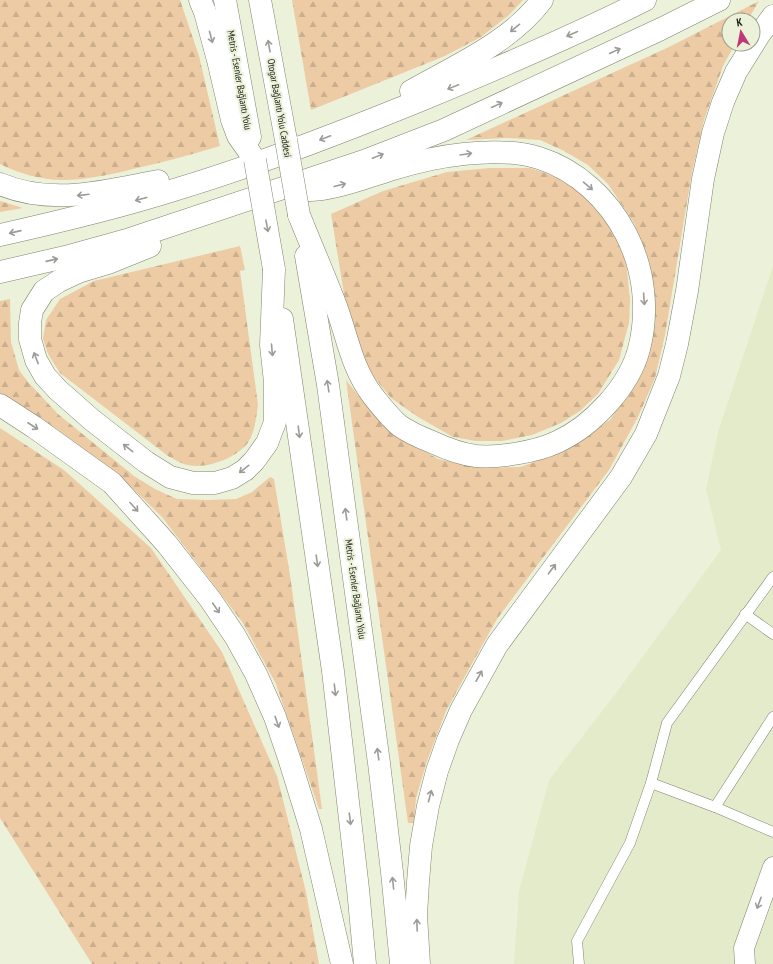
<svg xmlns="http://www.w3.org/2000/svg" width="773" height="964" font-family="'PT Sans Narrow',sans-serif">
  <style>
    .built { fill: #e3ebcb }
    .forest { fill: url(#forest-firs) }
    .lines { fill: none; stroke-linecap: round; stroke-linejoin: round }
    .lane-casing { stroke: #7f846f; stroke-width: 11 }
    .street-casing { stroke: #7f846f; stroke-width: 21 }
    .highway-casing { stroke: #7f846f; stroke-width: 23 }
    .lane { stroke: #fff; stroke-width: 10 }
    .street { stroke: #fff; stroke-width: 20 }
    .highway { stroke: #fff; stroke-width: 22 }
    .highway-bridge-casing { stroke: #7f846f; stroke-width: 23; stroke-linecap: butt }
    .highway-bridge { stroke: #fff; stroke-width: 22 }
    .oneway { stroke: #9b9c98 }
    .labels { text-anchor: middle; stroke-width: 4; stroke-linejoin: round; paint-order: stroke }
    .street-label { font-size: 10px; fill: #202219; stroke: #ecf2da }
  </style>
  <defs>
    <pattern id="forest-firs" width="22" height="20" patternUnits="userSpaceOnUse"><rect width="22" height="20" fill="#edcba5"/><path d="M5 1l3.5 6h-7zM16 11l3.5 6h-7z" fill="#cbae8d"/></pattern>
  </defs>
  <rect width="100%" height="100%" fill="#ecf2da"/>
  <!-- built -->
  <path class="built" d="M773 266V964H514L519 891 549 780 616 693 721 550 706 489 718 432Z"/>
  <!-- forest -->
  <g class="forest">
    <path d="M0 0H180L199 56 220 146C193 154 165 162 137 168 113 174 87 180 62 180 42 180 17 173 0 164Z"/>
    <path d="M292 0H523L509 15 481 37 445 56 311 110Z"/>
    <path d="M759 1 748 20H729V44H735L723 66 704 120 692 172 665 335 655 378 638 417 609 470 497 619 470 667 446 711 427 761 416 798 414 823H408L346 380 373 414 397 435 438 459 479 468 520 467 553 456 579 442 611 419 636 379 653 284 646 253 634 223 608 184 588 165 564 151 540 140 506 138 466 140 669 47Z"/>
    <path d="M489 168H530L560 178 588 196 610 223 626 259 630 301 629 323 619 360 598 394 580 411 561 423 532 435 502 441H476L453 437 418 417 391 398 370 372 356 339 344 294 331 214 383 191 447 172Z"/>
    <path d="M0 201 23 208 0 212Z"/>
    <path d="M240 246 245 270 240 271 258 405C256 418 255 433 247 444 234 459 207 469 188 465 181 464 174 459 168 456L60 373 48 354 43 339 46 320 60 299 94 281Z"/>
    <path d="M10 299 11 342 19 370 28 382 58 414 134 476 155 489 177 499 208 500 236 499 252 492 270 477 274 479 290 575 322 809H319L276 684 243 623 162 517 125 481 57 429 0 395V301Z"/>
    <path d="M0 428 64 470 151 548 222 652 277 776 306 892 319 964H92L0 818Z"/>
  </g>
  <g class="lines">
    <!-- lane casing -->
    <g class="lane-casing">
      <g id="lane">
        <path d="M745 614 773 634"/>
        <path d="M651 783 715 807 773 832"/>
        <path d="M715 807 773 717"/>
        <path d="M579 964 577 941 630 843 651 783 667 723 773 577"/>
      </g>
    </g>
    <!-- street casing -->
    <g class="street-casing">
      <path id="street" d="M745 964 744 948 773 867"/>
    </g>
    <!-- highway casing -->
    <g class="highway-casing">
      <g id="highway">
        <path d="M200 0 205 12 218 60 232 120 238 136 255 160"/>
        <path d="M225 0 250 137"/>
        <path d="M260 0 286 140"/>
        <path d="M411 91C455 66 511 42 542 0"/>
        <path d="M0 184C52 206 105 191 158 181"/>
        <path d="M288 187C293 188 298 189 303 190 329 192 367 177 393 169 434 156 497 145 539 158 577 170 608 199 626 234 644 269 649 310 639 349 629 387 592 426 557 442 536 452 498 458 476 456 460 454 447 449 432 442 422 438 410 433 400 426 390 418 381 406 373 396 352 369 347 336 336 306 324 275 311 245 299 215"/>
        <path d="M0 235C58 222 117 208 174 190 258 165 340 133 421 100 496 69 572 37 645 0"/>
        <path d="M150 246 108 263 78 272 59 281 44 291 32 310 30 323V339L36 360 45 376 58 390 92 420 146 462 170 477 193 483H215L232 478 245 470 254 461 267 443 275 422V382L271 345 274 269"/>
        <path d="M306 256 328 385 346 519 379 763 392 872 401 964"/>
        <path d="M0 272 65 257 130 239 364 161 444 130 661 29 719 0"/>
        <path d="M282 319 333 671 358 889 365 964"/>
        <path d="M0 405 34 427 112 483 166 543 210 599 235 636 256 674 275 717 289 758 311 829 342 964"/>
        <path d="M419 964 416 915 418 882 421 846 428 806 437 771 448 740 461 710 497 645 621 477 646 434 669 376 677 344 687 291 703 179 713 133 723 102 736 72 759 35 773 16"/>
      </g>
    </g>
    <!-- lane -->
    <use href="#lane" class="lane"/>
    <!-- street -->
    <use href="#street" class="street"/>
    <!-- highway -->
    <use href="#highway" class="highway"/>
    <!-- highway-bridge casing -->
    <g class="highway-bridge-casing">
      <g id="highway-bridge">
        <path d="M286 140 299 215"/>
        <path d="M255 160 274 269"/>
      </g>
    </g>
    <!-- highway-bridge -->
    <use href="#highway-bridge" class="highway-bridge"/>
  </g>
  <!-- one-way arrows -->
  <defs><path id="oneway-shaft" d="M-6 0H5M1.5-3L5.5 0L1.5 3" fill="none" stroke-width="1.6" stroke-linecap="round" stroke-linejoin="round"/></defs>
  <g class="oneway">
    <use href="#oneway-shaft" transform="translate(515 28) rotate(141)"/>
    <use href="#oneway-shaft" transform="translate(572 34) rotate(156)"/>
    <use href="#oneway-shaft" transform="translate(211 37) rotate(75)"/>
    <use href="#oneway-shaft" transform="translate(269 46) rotate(-100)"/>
    <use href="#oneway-shaft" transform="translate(615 51) rotate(-25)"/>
    <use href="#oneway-shaft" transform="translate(453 87) rotate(158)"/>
    <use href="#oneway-shaft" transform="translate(497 105) rotate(-25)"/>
    <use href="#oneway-shaft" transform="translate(325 138) rotate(159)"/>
    <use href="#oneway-shaft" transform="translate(466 154) rotate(-9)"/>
    <use href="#oneway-shaft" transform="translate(378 156) rotate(-22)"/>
    <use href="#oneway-shaft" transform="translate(340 185) rotate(-14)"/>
    <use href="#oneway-shaft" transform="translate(588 186) rotate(40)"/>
    <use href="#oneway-shaft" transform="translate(83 195) rotate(173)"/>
    <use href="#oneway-shaft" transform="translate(141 199) rotate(165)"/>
    <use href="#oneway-shaft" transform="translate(267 226) rotate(80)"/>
    <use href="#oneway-shaft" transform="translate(15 232) rotate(167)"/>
    <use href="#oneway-shaft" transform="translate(52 260) rotate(-13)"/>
    <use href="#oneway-shaft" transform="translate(644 299) rotate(86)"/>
    <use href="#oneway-shaft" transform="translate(272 350) rotate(85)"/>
    <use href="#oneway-shaft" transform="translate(36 358) rotate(-111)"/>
    <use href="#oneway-shaft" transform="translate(328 386) rotate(-99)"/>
    <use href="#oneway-shaft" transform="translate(33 426) rotate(33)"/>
    <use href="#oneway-shaft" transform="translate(299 432) rotate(82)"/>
    <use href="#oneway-shaft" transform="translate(128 448) rotate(-142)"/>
    <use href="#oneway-shaft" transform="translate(244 469) rotate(142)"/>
    <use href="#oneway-shaft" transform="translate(134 507) rotate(48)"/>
    <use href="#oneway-shaft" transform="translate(346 514) rotate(-98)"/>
    <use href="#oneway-shaft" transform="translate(317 561) rotate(82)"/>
    <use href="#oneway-shaft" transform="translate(552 569) rotate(-53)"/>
    <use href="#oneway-shaft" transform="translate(216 608) rotate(56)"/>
    <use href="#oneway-shaft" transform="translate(479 676) rotate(-61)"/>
    <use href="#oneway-shaft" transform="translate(335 690) rotate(83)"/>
    <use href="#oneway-shaft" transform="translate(277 722) rotate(71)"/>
    <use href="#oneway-shaft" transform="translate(378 754) rotate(-98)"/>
    <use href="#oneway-shaft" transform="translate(430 796) rotate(-75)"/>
    <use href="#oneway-shaft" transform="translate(350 819) rotate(83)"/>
    <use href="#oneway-shaft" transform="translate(393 883) rotate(-96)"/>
    <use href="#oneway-shaft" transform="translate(759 903) rotate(110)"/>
    <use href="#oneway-shaft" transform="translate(417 925) rotate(-92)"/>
  </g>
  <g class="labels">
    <!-- street labels -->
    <g class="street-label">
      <text transform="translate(240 80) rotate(80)" y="4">Metris - Esenler Bağlantı Yolu</text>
      <text transform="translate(280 108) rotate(80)" y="4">Otogar Bağlantı Yolu Caddesi</text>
      <text transform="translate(356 589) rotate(82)" y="4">Metris - Esenler Bağlantı Yolu</text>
    </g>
  </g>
  <!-- north arrow -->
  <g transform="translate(741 32) rotate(350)"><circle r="19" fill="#ecf2da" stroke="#9a9f8d"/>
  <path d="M0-3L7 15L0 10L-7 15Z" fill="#bf3878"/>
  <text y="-6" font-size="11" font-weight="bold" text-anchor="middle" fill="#202219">K</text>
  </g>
</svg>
